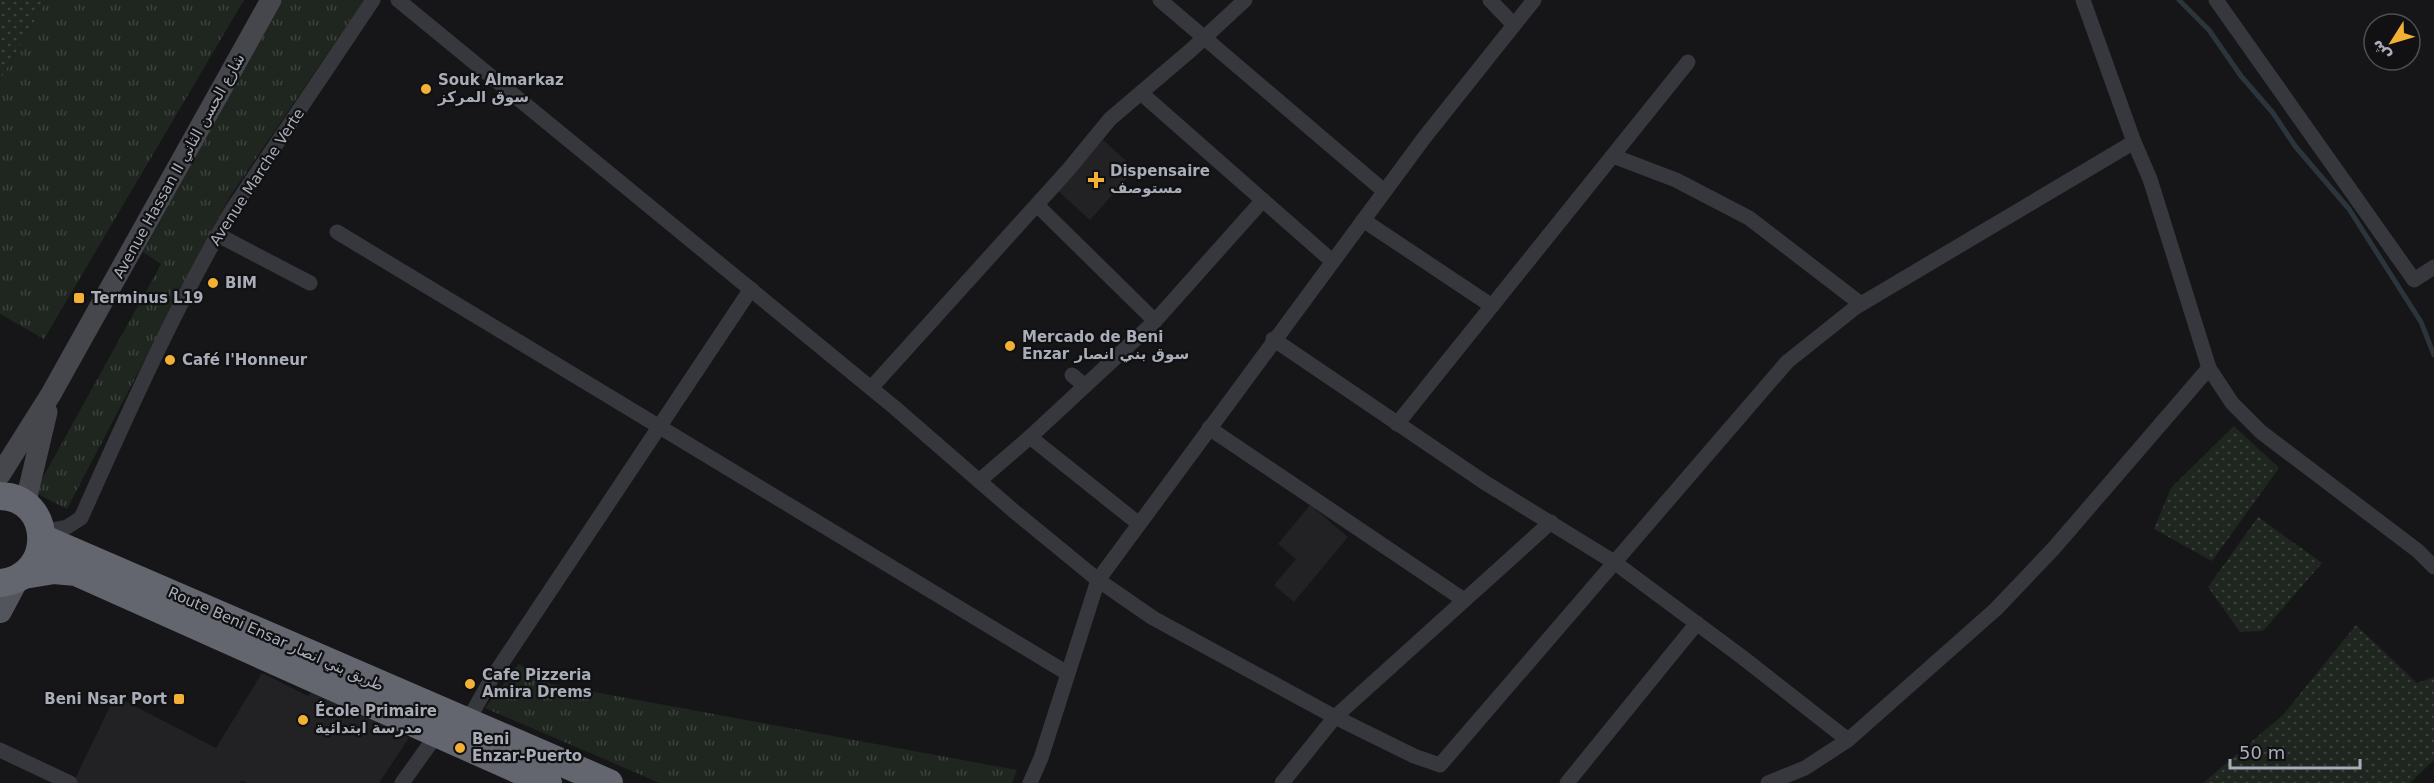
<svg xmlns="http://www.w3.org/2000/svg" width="2434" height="783" font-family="'DejaVu Sans','Noto Sans Arabic',sans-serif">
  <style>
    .built { fill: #222225 }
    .grass { fill: url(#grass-dots) }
    .park { fill: url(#park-tufts) }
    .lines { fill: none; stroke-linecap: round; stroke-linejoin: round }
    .stream { stroke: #2c353c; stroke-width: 5 }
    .street { stroke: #37383d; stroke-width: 15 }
    .secondary { stroke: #45474d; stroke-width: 21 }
    .primary { stroke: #53555c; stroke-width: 24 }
    .highway { stroke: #63666e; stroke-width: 28 }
    .poi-dot { fill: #f2b134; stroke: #111113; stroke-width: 2 }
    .labels { text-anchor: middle; stroke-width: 4.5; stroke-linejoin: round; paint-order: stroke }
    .poi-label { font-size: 15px; font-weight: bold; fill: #a8adb8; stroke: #111113; text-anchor: start }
    .street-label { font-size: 15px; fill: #a8adb8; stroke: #111113 }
  </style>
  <defs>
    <pattern id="grass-dots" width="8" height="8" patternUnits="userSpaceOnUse" patternTransform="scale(1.5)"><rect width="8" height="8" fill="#1e261f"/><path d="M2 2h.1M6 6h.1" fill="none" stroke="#3c433d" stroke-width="1.8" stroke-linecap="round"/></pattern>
    <pattern id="park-tufts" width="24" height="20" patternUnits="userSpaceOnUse" patternTransform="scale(1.5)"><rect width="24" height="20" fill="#1e261f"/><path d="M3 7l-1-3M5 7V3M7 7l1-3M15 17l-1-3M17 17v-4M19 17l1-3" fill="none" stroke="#3c433d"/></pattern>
  </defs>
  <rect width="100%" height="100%" fill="#161618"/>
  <!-- built -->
  <g class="built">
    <path d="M1103 140 1135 169 1090 220 1058 191Z"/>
    <path d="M1310 505 1348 537 1294 602 1274 585 1296 559 1278 544Z"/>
    <path d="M262 673 308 696 314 690 409 738 379 783H247L242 780 240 783H73L115 696 216 748Z"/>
  </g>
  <!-- grass -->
  <g class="grass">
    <path d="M0 0H47L0 80Z"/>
    <path d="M2234 426 2279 468 2212 561 2154 529 2171 488Z"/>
    <path d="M2258 517 2322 563 2263 631 2240 632 2208 587Z"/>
    <path d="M2356 625 2417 683 2434 677V760L2410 783H2203L2283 715Z"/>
  </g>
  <!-- park -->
  <g class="park">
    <path d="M47 0H244L44 339 0 314V80Z"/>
    <path d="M281 0H364L229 198 67 509 38 494 41 481 161 264 143 252Z"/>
    <path d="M519 664 551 684 1017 770 1012 783H660L485 708Z"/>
  </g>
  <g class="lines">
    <!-- stream -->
    <path class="stream" d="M2179 0 2209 30 2241 76 2273 113 2295 146 2349 209 2421 322 2434 355"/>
    <!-- street -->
    <g class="street">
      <path d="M398 0 894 407 1015 512 1098 580 1153 618 1335 717 1414 756 1440 765 1787 362 1856 307 2134 142"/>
      <path d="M1160 0 1384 191"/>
      <path d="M1490 0 1514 25"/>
      <path d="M2083 0 2134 142 2150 179 2209 368 2232 403 2261 432 2418 551 2434 567"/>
      <path d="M2216 0 2414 280 2434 267"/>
      <path d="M1141 93 1332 261"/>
      <path d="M1613 156 1676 180 1749 218 1861 304"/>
      <path d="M1037 205 1155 321 1263 200"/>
      <path d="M1363 220 1492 306"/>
      <path d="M337 232 1067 673"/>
      <path d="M218 235 310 283"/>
      <path d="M1273 339 1484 482 1614 562 1742 657 1848 740"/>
      <path d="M1072 375 1085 386"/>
      <path d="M871 388 1069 169 1110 119 1191 50 1245 0"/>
      <path d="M1397 424 1688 62"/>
      <path d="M1209 428 1464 600"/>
      <path d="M1030 437 1139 524"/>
      <path d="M979 481 1030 437 1155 321"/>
      <path d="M41 532 67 527 81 518C128 413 174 309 232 210L373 0"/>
      <path d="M467 722 492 678 751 289"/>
      <path d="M0 750 70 783"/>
      <path d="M402 783 440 730"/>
      <path d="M1030 783 1041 758 1098 580 1424 138 1534 0"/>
      <path d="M1282 783 1335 717 1551 522"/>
      <path d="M1567 783 1697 623"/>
      <path d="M1768 783 1805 768 1848 740 1996 609 2054 548 2209 368"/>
    </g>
    <!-- secondary -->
    <g class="secondary">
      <path d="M0 475 51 394 271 0"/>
      <path d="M25 505 47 412"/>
    </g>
    <!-- primary -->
    <path class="primary" d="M0 611 17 579"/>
    <!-- highway -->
    <g class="highway">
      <path d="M0 496C54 497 56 578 0 583"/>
      <path d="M42 538 609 783"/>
      <path d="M24 575 54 570 76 572 548 783"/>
    </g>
  </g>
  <!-- markers -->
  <g class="poi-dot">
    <circle cx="426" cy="89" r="6"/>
    <path d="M1093 171h6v6h6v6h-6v6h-6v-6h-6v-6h6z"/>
    <circle cx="213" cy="283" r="6"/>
    <rect x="73" y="292" width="12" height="12" rx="3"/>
    <circle cx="1010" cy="346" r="6"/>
    <circle cx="170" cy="360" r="6"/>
    <circle cx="470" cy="684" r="6"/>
    <rect x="173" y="693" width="12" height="12" rx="3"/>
    <circle cx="303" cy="720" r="6"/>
    <circle cx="460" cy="748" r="6"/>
  </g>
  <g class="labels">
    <!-- poi labels -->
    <g class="poi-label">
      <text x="438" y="85">Souk Almarkaz<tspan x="438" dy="17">سوق المركز</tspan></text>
      <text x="1110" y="176">Dispensaire<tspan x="1110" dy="17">مستوصف</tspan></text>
      <text x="225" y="288">BIM</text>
      <text x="91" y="303">Terminus L19</text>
      <text x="1022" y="342">Mercado de Beni<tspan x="1022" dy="17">Enzar سوق بني انصار</tspan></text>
      <text x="182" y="365">Café l'Honneur</text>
      <text x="482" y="680">Cafe Pizzeria<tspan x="482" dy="17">Amira Drems</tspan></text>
      <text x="167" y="704" text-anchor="end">Beni Nsar Port</text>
      <text x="315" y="716">École Primaire<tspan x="315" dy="17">مدرسة ابتدائية</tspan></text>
      <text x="472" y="744">Beni<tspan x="472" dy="17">Enzar-Puerto</tspan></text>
    </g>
    <!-- street labels -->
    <g class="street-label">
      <text transform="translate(179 166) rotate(-61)" y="5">Avenue Hassan II شارع الحسن الثاني</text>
      <text transform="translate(257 177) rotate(-57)" y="5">Avenue Marche Verte</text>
      <text transform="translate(276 639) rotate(24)" y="5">Route Beni Ensar طريق بني انصار</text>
    </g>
  </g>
  <!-- north arrow -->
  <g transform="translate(2392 42) rotate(233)"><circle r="28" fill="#111113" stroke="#4d4f55" stroke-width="1.5"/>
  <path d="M0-4.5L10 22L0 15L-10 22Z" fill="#f2b134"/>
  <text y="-9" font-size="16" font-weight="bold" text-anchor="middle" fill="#a8adb8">ش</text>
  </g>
  <!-- scale -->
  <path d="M2230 759v9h130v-9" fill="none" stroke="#a8adb8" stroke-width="3"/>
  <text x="2239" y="759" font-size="18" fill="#a8adb8" stroke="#111113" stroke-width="4.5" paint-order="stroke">50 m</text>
</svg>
